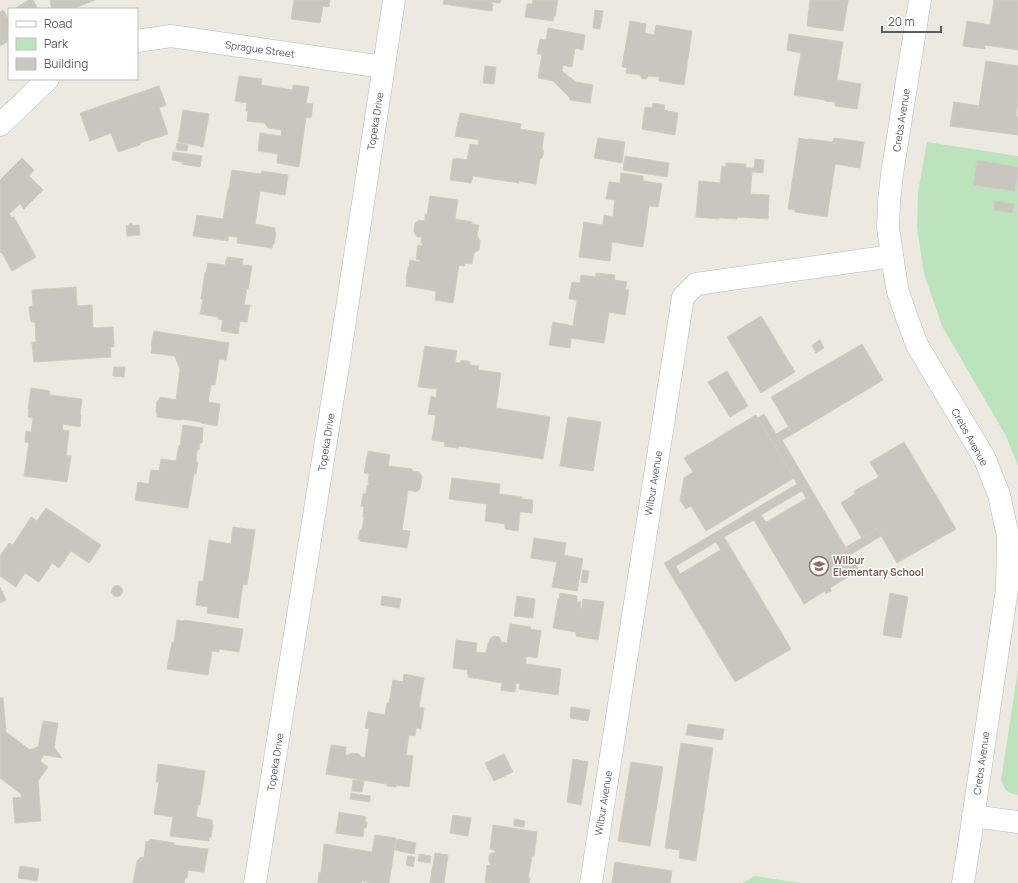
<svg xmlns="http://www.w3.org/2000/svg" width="1018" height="883" font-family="Manrope,sans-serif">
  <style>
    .green { fill: #bbe4bd }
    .building { fill: #c9c6bf; stroke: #d0cbbe }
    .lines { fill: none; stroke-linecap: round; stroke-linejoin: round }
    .minor-casing { stroke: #b5b8bd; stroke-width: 23 }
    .minor { stroke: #fff; stroke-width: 22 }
    .labels { text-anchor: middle; stroke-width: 3; stroke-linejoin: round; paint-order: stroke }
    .street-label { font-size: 10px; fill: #585c61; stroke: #fff }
    .education-label { font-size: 10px; font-weight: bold; fill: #785e54; stroke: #fff; text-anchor: start }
  </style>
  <rect width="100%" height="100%" fill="#eceae0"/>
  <!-- green -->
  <g class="green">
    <path d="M927 142 1018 156V466L1006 436 942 326 924 274 917 228 918 192Z"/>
    <path d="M1018 670V795C1007 793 1005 791 1001 780Z"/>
    <path d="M754 876 801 883H743Z"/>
  </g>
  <!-- building -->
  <g class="building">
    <path d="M29 0H33L38 9H14Z"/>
    <path d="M50 0H95L75 8 76 9H52L50 3H51Z"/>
    <path d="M294 0H330L329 7 323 6 320 23 291 19Z"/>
    <path d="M444 0H501L500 3 492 2 491 4H493L492 11 443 4Z"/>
    <path d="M533 0H558L555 16H554L553 21 525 17 527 4H532Z"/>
    <path d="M810 0H848L843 31 807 26Z"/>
    <path d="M994 0H1018V50L985 45V49L963 46 967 21 990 25Z"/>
    <path d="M3 10 9 20V41L0 46V12Z"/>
    <path d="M595 10 603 11 600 29 593 28Z"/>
    <path d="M630 21 646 24 645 33 654 35 656 25 692 31 684 85 659 81V77L649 76 646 79H642L640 75 626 73 627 68 622 67Z"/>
    <path d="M548 28 585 35 583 50 575 48 572 67 563 65 562 71 576 82 593 85 590 103 570 100V98L553 81 538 78 542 54H537L540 39 546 40Z"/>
    <path d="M789 34 843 42 837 80 861 84 857 109 835 106V102L825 101V100L794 95 801 53 787 50Z"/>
    <path d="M986 61 1018 66V100L1016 117H1018V135L950 126 954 102 979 106Z"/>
    <path d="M485 66 496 67 494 84 483 83Z"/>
    <path d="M239 76 262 79 261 85 292 90 293 85 309 87 306 103 313 104 311 118 306 117 299 167 277 163 278 154 258 151 260 133 281 136 282 130 268 128 265 123 247 121 248 111H246L247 103 235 101Z"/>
    <path d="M159 86 166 105 159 108 168 134 140 143V145L118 152 111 133 90 141 80 113Z"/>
    <path d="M653 103 665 105 664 110 678 113 675 135 642 129 645 107 652 108Z"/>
    <path d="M183 110 209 114 203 147H200L201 146 178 142Z"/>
    <path d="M460 113 521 124 520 129 544 133 542 149 544 153 543 154 542 158 540 159 536 184 519 181V183L473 176 471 183 450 180 453 159H456V158L467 160 470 144 478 145 479 140 455 136Z"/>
    <path d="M598 138 625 142 622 163 594 158Z"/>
    <path d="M799 138 808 140 809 139 833 142 834 138 864 142 860 168 835 164 827 217 795 212V210L788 209Z"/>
    <path d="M177 143 188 145 187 151 176 150Z"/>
    <path d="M173 152 202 156 200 167 182 164V162L172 160Z"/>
    <path d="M625 156 669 163 667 177 623 170Z"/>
    <path d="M22 158 34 170 29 176 43 190 24 209 20 204 9 214 12 218 14 217 36 257 12 271 2 253H1L0 252V180Z"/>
    <path d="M755 159 764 160 763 173 752 172 750 194 769 195 768 219 737 217V219L719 218V219L696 217 699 181 720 183 722 166 726 167V163L746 164V168H754Z"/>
    <path d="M977 160 1018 167V174L1015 191 973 185Z"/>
    <path d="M232 170 261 174 262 171 288 175 285 195 260 191 255 224 275 228V232L276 233 274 244H273L272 248 237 243 238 237 228 236V241L193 236 197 215 223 219 228 189H229Z"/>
    <path d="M621 173 643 176V181L662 184 658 207 649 206 643 247 612 242 610 261 579 257 584 222 603 225 604 215 613 217 615 200 606 199 609 182 620 183Z"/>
    <path d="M430 196 458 200 455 219 472 222 471 224 479 225 477 236 480 241 479 250 474 253 472 264 465 263V266L459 265 453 303 435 300 436 291 406 286 407 279H406L408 267 409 268 410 260 420 262V260L416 259 418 245 422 246 423 243H421L422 237H417L414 232 415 223 419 220 425 221V214L427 215Z"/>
    <path d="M995 201 1014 204 1012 213 994 210Z"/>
    <path d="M131 223 134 226 139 225 140 235 127 236 126 226H129Z"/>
    <path d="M227 257 243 259 242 265 252 266 248 289 247 288 244 305H250L247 322 240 321 238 334 221 331 223 320 218 319V317L200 314 203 300 201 299 205 272 206 273 208 263 225 265Z"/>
    <path d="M596 273 615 275 614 280 627 282 625 290H629L625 315 609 312 604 343 571 338 570 348 549 345 553 322 573 326 577 300 569 299 572 282 580 283 581 275 596 277Z"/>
    <path d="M76 287 77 306 92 305 93 328 113 327 114 347H110L111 357 34 362 32 342H36L35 322H31L29 307 33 306 32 290Z"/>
    <path d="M761 316 795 372 761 393 727 337Z"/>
    <path d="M154 331 229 343 226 360 219 359 215 385H211L208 402 220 404 217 426 201 423V422L181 419V420L157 417V413L156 412 157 401 159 400 160 397 176 400 180 370 175 356 151 353 152 347 151 345Z"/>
    <path d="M820 340 824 348 816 353 812 345Z"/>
    <path d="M862 344 883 380 793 434 771 397Z"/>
    <path d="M425 346 457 351 455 362 460 363 461 360 470 362 469 365 479 366 478 370 501 373 496 408 550 417 543 459 459 446 458 448 444 446 445 442 432 440 436 415 428 414 431 396 436 398 437 389 418 387Z"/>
    <path d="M114 367H125L124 377 113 376Z"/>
    <path d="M727 371 748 406 730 417 708 382Z"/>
    <path d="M31 388 50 391 49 395 82 399 80 415H81L80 427 63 424 62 430 69 431 66 456H71L67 482 24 476 29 443 25 442 26 431 31 432 33 418 28 417 29 409H28Z"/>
    <path d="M764 414 776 434 788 427 793 434 782 440 814 494 806 498 802 491 761 515 766 522 758 527 754 520 724 537 729 545 721 550 716 542 676 566 680 574 673 578 664 563 797 484 758 418Z"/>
    <path d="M756 415 794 478 706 531 691 506 686 509 680 500 684 478 693 472 684 458Z"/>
    <path d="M568 417 601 422 593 471 560 466Z"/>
    <path d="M183 425 203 428 202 443H200L199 450H197L196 462H198L196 474H194L188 508 135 500 138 482 149 484 151 470 159 471 161 459 176 461 179 445 180 446Z"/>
    <path d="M904 442 956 529 897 563 877 529 862 538 841 503 855 494 854 491 879 477 870 462Z"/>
    <path d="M368 451 390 455 388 466 412 469V471L419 472 422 477 420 489 416 492 408 490 402 530 410 531 407 548 360 541V539H358L360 530H362L364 517H363L364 507 361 506 363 494H366L367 485H369V483H368L369 474 364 473Z"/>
    <path d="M452 478 500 484 499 494 522 497 521 499 533 500 532 513 520 512 518 531 505 529V524L485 521 487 504 449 499Z"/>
    <path d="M814 494 859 570 830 588 831 591 826 594 825 591 804 604 758 527Z"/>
    <path d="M46 508 101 545 89 563 71 551 59 568 52 563 39 582 25 573 16 587 0 576V556L9 543 13 545 31 517 37 521Z"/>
    <path d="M233 527 255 530 247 585 243 584 238 618 207 613 208 607 196 605 199 581 203 582 209 540 231 544Z"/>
    <path d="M877 529 881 536 850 555 846 547Z"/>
    <path d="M534 538 566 543 564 555 583 559 577 591 552 587 557 562 531 558Z"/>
    <path d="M729 545 791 649 735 682 673 578Z"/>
    <path d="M583 570 589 571 587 583 581 582Z"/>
    <circle cx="117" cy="591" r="5.5"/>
    <path d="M0 587 6 600 0 603Z"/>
    <path d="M560 593 577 596V602H581L580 608H582L583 599 604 602 598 640 576 636V632L553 628 558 599H559Z"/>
    <path d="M890 593 908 597 901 638 883 635Z"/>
    <path d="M382 596 401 599 399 608 381 605Z"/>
    <path d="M517 596 535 599 533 618 514 616Z"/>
    <path d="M177 620 183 621 184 620 243 629 239 652 219 649V652L212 651 208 675 167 669 172 642 174 643Z"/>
    <path d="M510 624 531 627 530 629 541 631 537 658 526 656V664L561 669 558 695 519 689 520 684 516 683 515 692 501 690 502 683 468 677 469 675 467 674 468 670 453 668 456 640 477 643 476 652 486 653 488 643H489L490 639 494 636 499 637 501 640V642L507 643Z"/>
    <path d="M404 674 424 678 419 707 424 708 421 729 416 728 415 736 409 735 406 755 413 756 409 787 396 785V787L387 786V784L326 774 331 745 346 747 345 755H349L351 753 359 754 361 757 365 758 369 729 365 728 368 712 385 715 387 703H389L393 680 403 682Z"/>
    <path d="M0 698H3L6 732 30 750 38 747 43 721 58 723 54 747 62 758 44 755 40 761 48 767 38 781 41 821 15 823 13 798 22 797 21 794 0 778Z"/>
    <path d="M571 707 590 710 588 721 570 718Z"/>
    <path d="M688 724 724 729 722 740 686 735Z"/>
    <path d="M681 743 713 748 696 861 679 858 680 850 665 848Z"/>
    <path d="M504 754 513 772 494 781 485 763Z"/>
    <path d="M573 759 588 762 581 805 567 802Z"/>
    <path d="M631 762 663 767 650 846 618 841Z"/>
    <path d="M158 764 205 771 200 805 198 804 196 817 212 820V825H213L211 837H209V841L170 836 173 817 154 814 159 782H156Z"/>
    <path d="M353 780 364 781 362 792 352 791Z"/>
    <path d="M351 793 370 796V802L350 799Z"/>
    <path d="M339 812 366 817 365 822H367L366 828H364L363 837 336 833Z"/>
    <path d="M453 815 471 818 468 836 450 833Z"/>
    <path d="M514 819 525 821 524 827 514 826Z"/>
    <path d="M493 825 537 832 534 856H532L528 878H530L529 883H492L485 882 487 865 493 866V865H491L489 861V856L491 853H495V850L490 849Z"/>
    <path d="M375 835 396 838 389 883H372L362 881 361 883H318L319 872 321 873 324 844 372 852Z"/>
    <path d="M150 839 174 843V845L208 849 204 872 188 870 187 878H185L184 883H133L137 861 141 857 144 858 146 841 149 842Z"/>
    <path d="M397 839 416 843 414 854 395 850Z"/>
    <path d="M435 853 448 855 444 883H430Z"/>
    <path d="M419 854 431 856 430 863 418 861Z"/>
    <path d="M408 856 415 857 413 867 406 865Z"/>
    <path d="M615 862 672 871 670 883H612Z"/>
    <path d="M20 866 39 869 37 881 18 878Z"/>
  </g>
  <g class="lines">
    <!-- minor casing -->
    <g class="minor-casing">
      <g id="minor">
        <path d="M920 0 892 174 889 202 888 228 896 281 898 292 907 318 917 345 985 459 999 495 1008 536 1007 589 970 839 963 883"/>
        <path d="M137 41 171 36 383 67"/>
        <path d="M0 125 48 79"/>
        <path d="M973 816 1018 822"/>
        <path d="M255 883 339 360 394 0"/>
        <path d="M591 883 683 297 696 284 892 256"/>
      </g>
    </g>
    <!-- minor -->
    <use href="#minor" class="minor"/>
  </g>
  <!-- icons -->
  <defs>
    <g id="school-ring" transform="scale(1)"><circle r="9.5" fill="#fff" stroke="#8d6e63" stroke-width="1.5"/><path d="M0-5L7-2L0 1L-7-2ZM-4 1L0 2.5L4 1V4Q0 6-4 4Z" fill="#8d6e63"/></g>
  </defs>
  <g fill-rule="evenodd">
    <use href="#school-ring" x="819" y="566"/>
  </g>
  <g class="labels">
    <!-- street labels -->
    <g class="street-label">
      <text transform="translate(260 49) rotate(8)" y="4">Sprague Street</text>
      <text transform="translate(901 120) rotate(-81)" y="4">Crebs Avenue</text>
      <text transform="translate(375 121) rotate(-81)" y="4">Topeka Drive</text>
      <text transform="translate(970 437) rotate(61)" y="4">Crebs Avenue</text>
      <text transform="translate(326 442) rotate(-81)" y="4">Topeka Drive</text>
      <text transform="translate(653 483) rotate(-81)" y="4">Wilbur Avenue</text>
      <text transform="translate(275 762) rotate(-81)" y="4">Topeka Drive</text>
      <text transform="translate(981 763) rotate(-82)" y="4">Crebs Avenue</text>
      <text transform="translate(603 803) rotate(-81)" y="4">Wilbur Avenue</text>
    </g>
    <!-- education labels -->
    <g class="education-label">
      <text x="833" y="564">Wilbur<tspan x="833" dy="12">Elementary School</tspan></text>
    </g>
  </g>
  <!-- legend -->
  <rect x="8" y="8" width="130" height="72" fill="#ffffff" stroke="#bcbec0"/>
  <rect x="16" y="21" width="20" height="6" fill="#ffffff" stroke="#bcbec0"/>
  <text x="44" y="28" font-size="12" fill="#585c61">Road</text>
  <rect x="16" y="38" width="20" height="12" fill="#bbe4bd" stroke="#bcbec0"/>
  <text x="44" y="48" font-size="12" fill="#585c61">Park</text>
  <rect x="16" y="58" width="20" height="12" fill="#c9c6bf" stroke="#bcbec0"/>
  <text x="44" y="68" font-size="12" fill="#585c61">Building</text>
  <!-- scale -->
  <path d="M882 26v6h59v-6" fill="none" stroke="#585c61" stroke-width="2"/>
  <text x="888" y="26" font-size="12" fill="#585c61" stroke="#ffffff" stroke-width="3" paint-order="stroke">20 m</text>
</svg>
